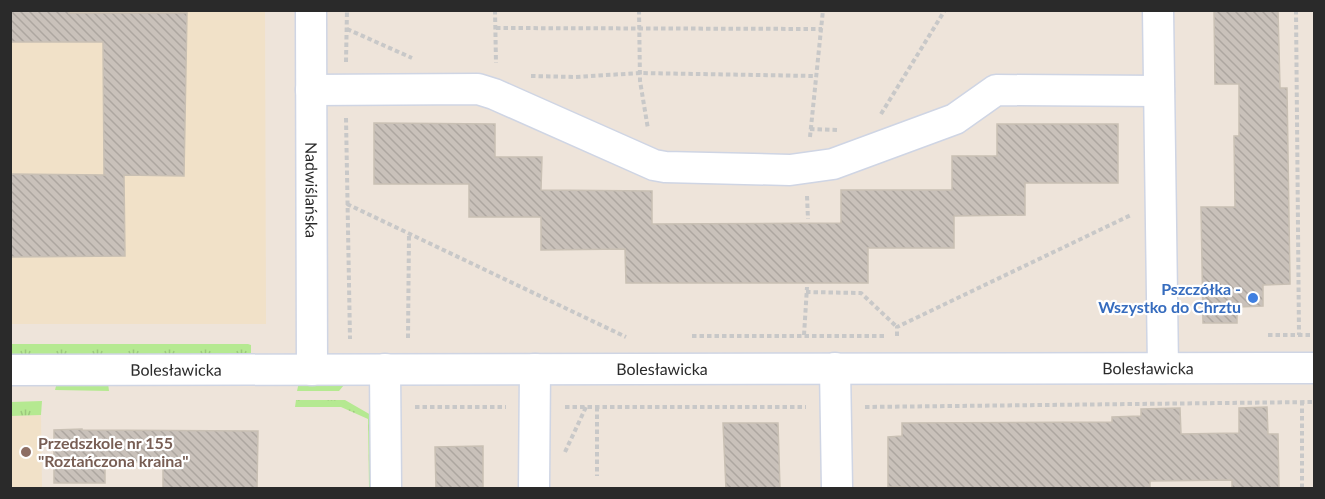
<svg xmlns="http://www.w3.org/2000/svg" width="1325" height="499" font-family="Lato,sans-serif">
  <style>
    .education { fill: #f1e1c8 }
    .grass { fill: url(#grass-tufts) }
    .building { fill: url(#building-back-hatch); stroke: #c9c0b4; stroke-width: 1.5 }
    .lines { fill: none; stroke-linecap: round; stroke-linejoin: round }
    .minor-casing { stroke: #cfd5e4; stroke-width: 33 }
    .path { stroke: #c8c8c8; stroke-width: 4; stroke-dasharray: 4.5 3; stroke-linecap: butt }
    .minor { stroke: #fff; stroke-width: 30 }
    .shop-dot { fill: #3f7fe0; stroke: #fff; stroke-width: 2 }
    .education-dot { fill: #8d6e63; stroke: #fff; stroke-width: 2 }
    .labels { text-anchor: middle; stroke-width: 4.5; stroke-linejoin: round; paint-order: stroke }
    .street-label { font-size: 16px; fill: #2a2a2a; stroke: #fff }
    .shop-label { font-size: 16px; font-weight: bold; fill: #366cbe; stroke: #fff; text-anchor: end }
    .education-label { font-size: 16px; font-weight: bold; fill: #785e54; stroke: #fff; text-anchor: start }
  </style>
  <defs>
    <pattern id="grass-tufts" width="24" height="20" patternUnits="userSpaceOnUse" patternTransform="scale(1.5)"><rect width="24" height="20" fill="#b5e991"/><path d="M3 7l-1-3M5 7V3M7 7l1-3M15 17l-1-3M17 17v-4M19 17l1-3" fill="none" stroke="#9cc87d"/></pattern>
    <pattern id="building-back-hatch" width="6" height="6" patternUnits="userSpaceOnUse" patternTransform="scale(1.5)"><rect width="6" height="6" fill="#c9c1ba"/><path d="M-1 5l2 2M0 0l6 6M5-1l2 2" fill="none" stroke="#ada6a0"/></pattern>
  </defs>
  <rect width="100%" height="100%" fill="#eee4da"/>
  <!-- education -->
  <g class="education">
    <path d="M11 11H265L266 324H11Z"/>
    <path d="M41 415 42 488H11L10 416Z"/>
  </g>
  <!-- grass -->
  <g class="grass">
    <path d="M11 344H248L251 345V355H11Z"/>
    <path d="M57 382 108 383 109 391 55 390Z"/>
    <path d="M299 382 341 383 344 385 339 391H297Z"/>
    <path d="M296 400H345L371 415 373 488H369L368 419 341 407H295Z"/>
    <path d="M42 401 41 415 11 416V402Z"/>
  </g>
  <!-- building -->
  <g class="building">
    <path d="M10 10H69V13H187L184 176 124 175 125 256 10 257V174L106 175H104L103 42H10Z"/>
    <path d="M1214 10H1278L1280 88H1287L1290 284 1263 285V306L1237 307V323H1203L1201 207H1235L1234 136H1239V84H1215Z"/>
    <path d="M374 123 495 124V157H542L541 190 652 191V224L841 223V190H952V156H997V124H1118V183H1025V215L954 216V248H868V283H626L625 249 541 250V217H469V184H374Z"/>
    <path d="M1267 407 1268 434H1278L1279 489H1232V480L1150 481V489H905V487H888V437L902 436V423L1112 422V417L1141 416V409L1180 408 1181 434 1239 433V408Z"/>
    <path d="M723 423H778L780 489H726Z"/>
    <path d="M82 429V430L258 431 257 489 163 488V462H105V483H54V430Z"/>
    <path d="M483 446V489H436L435 447Z"/>
  </g>
  <g class="lines">
    <!-- minor casing -->
    <g class="minor-casing">
      <g id="minor">
        <path id="s1" d="M311 10 312 370"/>
        <path d="M1158 10 1163 368"/>
        <path d="M311 90 478 89 494 94 654 165 665 167 790 170 833 164 955 119 996 90 1159 91"/>
        <path d="M835 368 837 488"/>
        <path d="M385 369 386 488"/>
        <path id="s2" d="M10 370 1314 368"/>
        <path d="M534 488 535 369"/>
      </g>
    </g>
    <!-- path -->
    <g class="path">
      <path d="M495 10 496 63"/>
      <path d="M639 10 640 81 648 129"/>
      <path d="M1296 10 1299 335"/>
      <path d="M496 28 822 29"/>
      <path d="M347 29 412 58"/>
      <path d="M346 62 347 10"/>
      <path d="M531 76 575 77 640 73 815 76"/>
      <path d="M881 114 945 10"/>
      <path d="M346 118 350 339"/>
      <path d="M810 129 837 130"/>
      <path d="M810 137 823 10"/>
      <path d="M807 196 808 219"/>
      <path d="M347 204 626 337"/>
      <path d="M806 292 861 293 897 327"/>
      <path d="M804 335 807 287"/>
      <path d="M1268 335H1314"/>
      <path d="M692 336H886"/>
      <path d="M897 336V327L1131 215"/>
      <path d="M408 338 409 233"/>
      <path d="M415 407H506"/>
      <path d="M565 407H806"/>
      <path d="M597 407V476"/>
      <path d="M865 407 1314 402"/>
      <path d="M565 452 586 407"/>
      <path d="M1302 488V402"/>
    </g>
    <!-- minor -->
    <use href="#minor" class="minor"/>
  </g>
  <!-- markers -->
  <circle class="shop-dot" cx="1253" cy="298" r="6"/>
  <circle class="education-dot" cx="26" cy="452" r="6"/>
  <g class="labels">
    <!-- street labels -->
    <g class="street-label">
      <text dy="6" stroke="none"><textPath href="#s1" startOffset="180">Nadwiślańska</textPath></text>
      <text dy="6" stroke="none"><textPath href="#s2" startOffset="1138">Bolesławicka</textPath></text>
      <text dy="6" stroke="none"><textPath href="#s2" startOffset="652">Bolesławicka</textPath></text>
      <text dy="6" stroke="none"><textPath href="#s2" startOffset="166">Bolesławicka</textPath></text>
    </g>
    <!-- shop labels -->
    <g class="shop-label">
      <text x="1241" y="295">Pszczółka -<tspan x="1241" dy="18">Wszystko do Chrztu</tspan></text>
    </g>
    <!-- education labels -->
    <g class="education-label">
      <text x="38" y="449">Przedszkole nr 155<tspan x="38" dy="18">"Roztańczona kraina"</tspan></text>
    </g>
  </g>
  <!-- border -->
  <rect width="1325" height="499" fill="none" stroke="#2a2a2a" stroke-width="24"/>
</svg>
